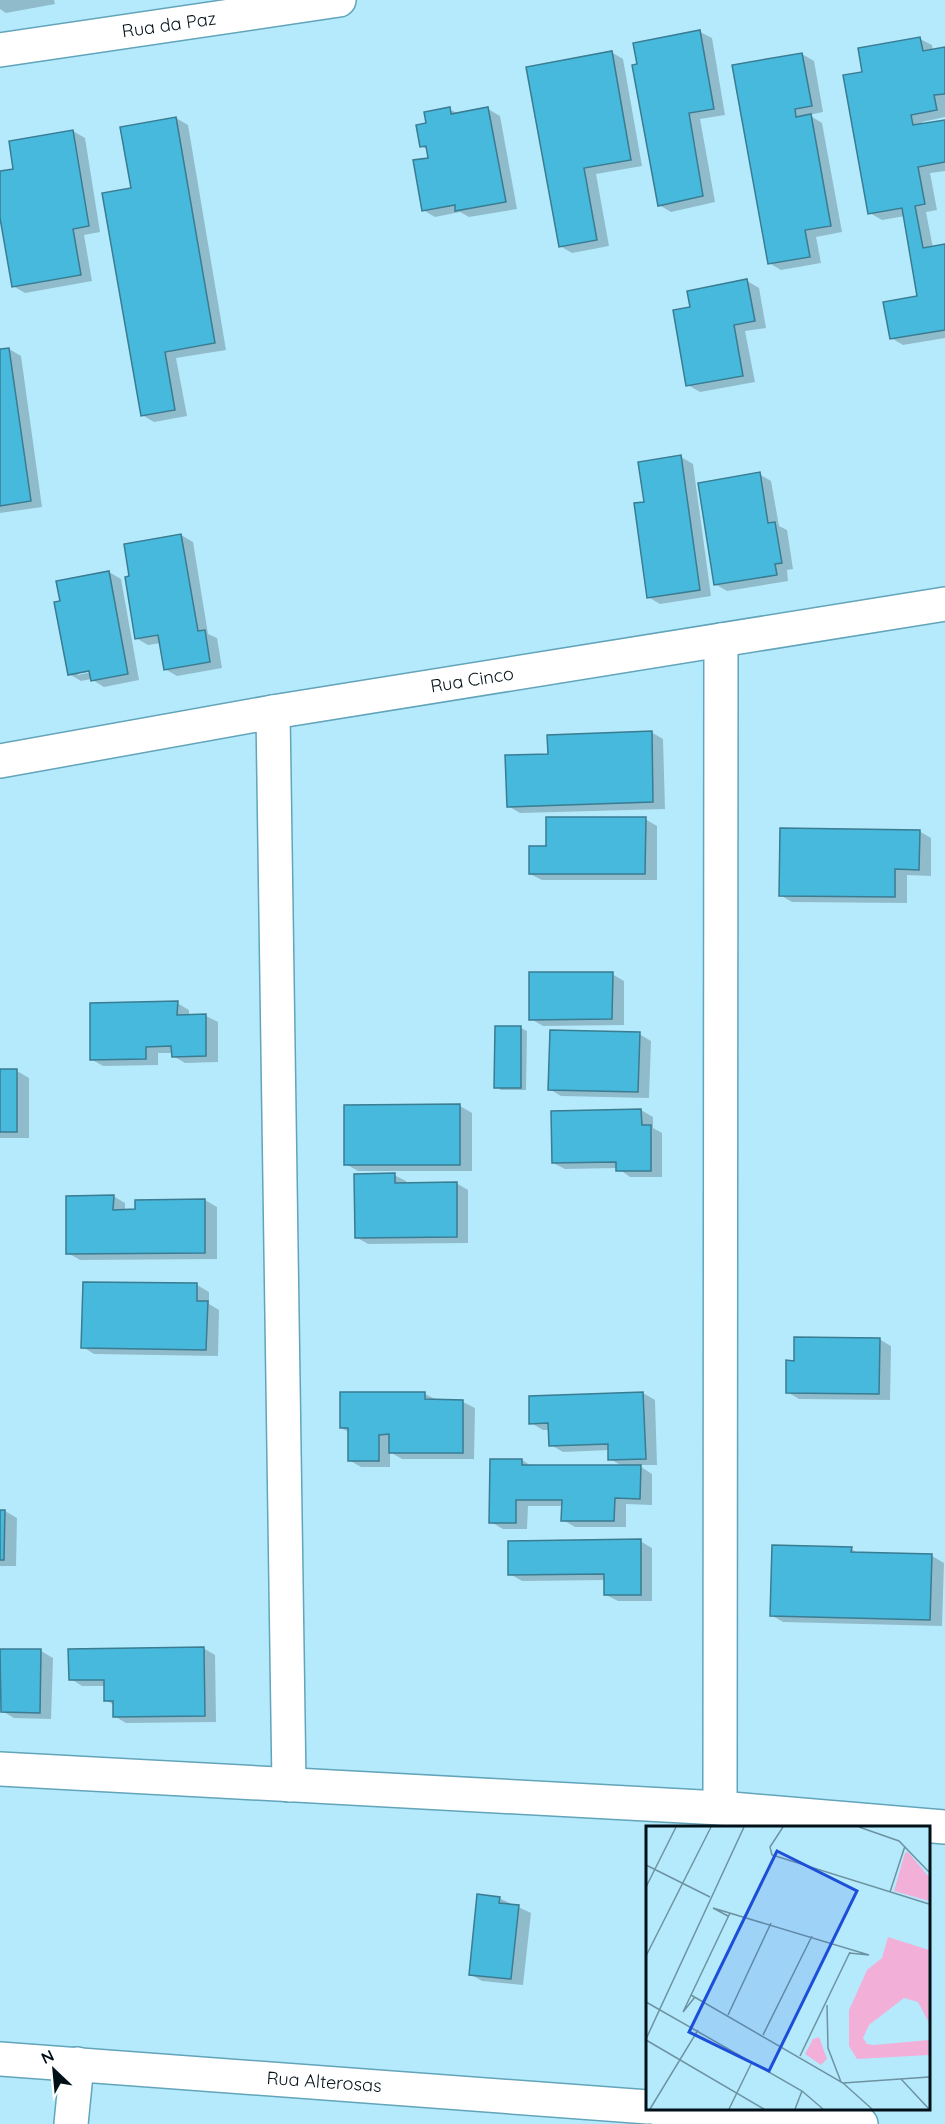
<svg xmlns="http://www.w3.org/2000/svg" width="945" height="2124" font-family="Quicksand,sans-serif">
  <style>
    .shadow { fill: #0003; fill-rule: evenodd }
    .building { fill: #47b9dc; stroke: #3a7c92; stroke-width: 1.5 }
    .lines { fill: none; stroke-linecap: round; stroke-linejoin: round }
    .minor-casing { stroke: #62a4ba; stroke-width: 36 }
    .minor { stroke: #fff; stroke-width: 33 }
    .labels { text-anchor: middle; stroke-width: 4.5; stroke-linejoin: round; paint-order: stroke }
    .street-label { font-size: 18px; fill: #001018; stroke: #fff }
    .inset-road { fill: none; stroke: #6d93a1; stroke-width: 1.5 }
    .view { fill: #1d4ed8; fill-opacity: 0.15; stroke: #1d4ed8; stroke-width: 3 }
    .inset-edge { fill: none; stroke: #001018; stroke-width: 3 }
  </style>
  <rect width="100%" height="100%" fill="#b5eafd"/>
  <!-- shadow -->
  <g class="shadow">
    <path d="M0 0H54L55 4 6 13 0 9Z"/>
    <path d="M700 32 712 38 725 115 700 119 715 202 671 212 659 205Z"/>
    <path d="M920 39 932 45 933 51 945 48V117L922 122 923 125 945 121V171L930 173 937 210 926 212 933 248 945 246V338L903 345 891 338 919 297 905 216 882 220 870 213 864 73Z"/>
    <path d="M611 52 623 59 642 166 596 174 609 246 572 253 560 246Z"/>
    <path d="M802 54 814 61 823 112 809 115 822 123 842 232 816 237 821 263 781 270 769 263Z"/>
    <path d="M449 109 459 114 488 109 500 116 517 209 469 217 460 212 435 217 423 210 429 159 428 150 421 146 428 124Z"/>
    <path d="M176 118 188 125 226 350 176 358 187 416 154 422 142 415 133 189Z"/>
    <path d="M73 131 85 138 100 232 84 235 92 281 25 293 13 286 0 209V172L15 170Z"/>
    <path d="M747 281 759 288 766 328 745 331 755 382 700 392 688 385 692 308Z"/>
    <path d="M9 349 21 356 42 507 0 513V351Z"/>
    <path d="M681 457 693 464 711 596 660 604 648 597Z"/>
    <path d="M759 474 771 481 779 526 787 530 793 569 787 570 788 581 727 591 715 584Z"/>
    <path d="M181 535 193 542 208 634 217 638 222 668 177 676 165 669 161 643 148 645 136 638 131 577Z"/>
    <path d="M109 572 121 579 139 680 104 687 91 679 81 681 69 674 62 602ZM96 668 97 671 78 675V672Z"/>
    <path d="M651 732 663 739 665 809 520 813 508 806 549 755Z"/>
    <path d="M645 819 657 826V880H542L530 874 547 848Z"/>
    <path d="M919 831 931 838V876L907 875V903L792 902 780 895Z"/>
    <path d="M612 974 624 981V1025L543 1026 531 1019Z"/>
    <path d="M177 1003 189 1010V1016H206L218 1022V1062L185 1063 173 1056V1053H158V1065L103 1066 91 1059Z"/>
    <path d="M521 1028 527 1031 526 1090H501L496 1087Z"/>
    <path d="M639 1034 651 1041 649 1098 561 1096 549 1089Z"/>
    <path d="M0 1071H17L29 1078V1138H0Z"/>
    <path d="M460 1106 472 1113V1171H358L346 1164Z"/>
    <path d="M641 1110 653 1117V1128L662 1133V1177H630L618 1168 565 1169 553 1163Z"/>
    <path d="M394 1175 406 1181V1184L456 1183 468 1190V1243L368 1244 356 1237Z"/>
    <path d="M113 1196 125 1203V1211L205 1200 217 1207V1259L80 1260 68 1253Z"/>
    <path d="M197 1285 209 1292V1304L219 1310 218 1356 94 1354 83 1347Z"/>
    <path d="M879 1339 891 1346 890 1400 799 1399 787 1392Z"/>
    <path d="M643 1393 655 1400 657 1465H638L652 1474V1505L626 1504V1527H575L563 1520V1506H528L527 1529H503L491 1522 522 1460 533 1467H624L610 1459V1450L563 1452 551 1445 550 1430H543L531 1423Z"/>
    <path d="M425 1394 437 1400 463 1402 475 1408 474 1459H402L390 1452V1467H361L349 1460V1432L341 1428Z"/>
    <path d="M0 1511H5L17 1518 16 1566H0Z"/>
    <path d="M640 1541 652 1548V1601H618L606 1595V1580L522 1581 510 1574Z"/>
    <path d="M851 1549 860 1554 932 1556 944 1563 942 1626 783 1622 771 1615Z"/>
    <path d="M203 1648 215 1655 216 1722 126 1723 114 1716V1705L106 1700V1686H82L71 1679Z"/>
    <path d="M0 1650 41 1651 53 1658 51 1719 14 1718 2 1711 3 1694H0Z"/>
    <path d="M499 1898 531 1913 523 1985 482 1981 470 1974Z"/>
  </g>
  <!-- building -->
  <g class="building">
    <path d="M700 30 714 109 689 113 703 196 658 206 632 65 637 64 633 43Z"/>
    <path d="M920 37 923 51 945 47V94L934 95 937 110 911 115 913 125 945 120V162L918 167 925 204 915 206 923 248 945 244V330L890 339 883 302 917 296 902 208 868 214 843 75 862 72 858 48Z"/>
    <path d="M612 51 631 160 584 168 597 240 559 247 526 67Z"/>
    <path d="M802 53 812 106 795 109 796 117 811 114 831 226 805 230 810 257 768 264 732 65Z"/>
    <path d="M450 107 451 114 488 107 506 202 455 211V205L422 211 413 160 428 158 426 146 420 147 416 125 426 123 424 112Z"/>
    <path d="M176 117 215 343 165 352 175 410 141 416 102 193 131 188 120 127Z"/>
    <path d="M73 130 89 226 73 229 81 275 12 287 0 218V171L13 169 9 141Z"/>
    <path d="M747 279 755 321 734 325 743 376 686 386 673 310 690 307 687 291Z"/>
    <path d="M9 348 31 501 0 506V349Z"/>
    <path d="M681 455 700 590 647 598 634 503 644 502 638 462Z"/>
    <path d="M760 472 768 523 775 522 782 563 775 564 777 575 714 585 698 483Z"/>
    <path d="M181 534 198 631 205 630 210 662 164 670 158 635 135 639 125 577 129 576 124 544Z"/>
    <path d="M109 571 128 674 91 681 89 671 68 675 54 602 60 601 56 581Z"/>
    <path d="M652 731 653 802 507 807 505 755 548 754 547 735Z"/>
    <path d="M546 817H646L645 874H529V846H546Z"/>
    <path d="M780 828 920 830 919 870 895 869V897L779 896Z"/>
    <path d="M529 972H613L612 1019 529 1020Z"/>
    <path d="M178 1001 177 1015 206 1014V1056L172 1057 171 1046 146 1047V1059L90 1060V1003Z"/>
    <path d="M495 1026H521V1088H494Z"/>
    <path d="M550 1030 640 1032 638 1092 548 1090Z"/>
    <rect x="0" y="1069" width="17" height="63"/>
    <path d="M460 1104V1165H344V1105Z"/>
    <path d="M641 1109 642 1125H651V1171H616V1162L552 1163 551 1111Z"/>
    <path d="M395 1173V1183L457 1182V1237L355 1238 354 1174Z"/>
    <path d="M114 1195 113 1210 135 1209V1200L205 1199V1253L66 1254V1196Z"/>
    <path d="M83 1282 197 1283V1301H208L206 1350 81 1348Z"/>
    <path d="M794 1337 880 1338 879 1394 786 1393V1360L794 1361Z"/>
    <path d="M340 1392H425V1399L463 1400V1453H389V1434L379 1435V1461H348V1428H340Z"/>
    <path d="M643 1392 646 1459 608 1460V1444L549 1446 548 1423 529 1424V1396Z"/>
    <path d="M490 1459H522V1465H641L640 1499 615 1498 614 1521H561L562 1500H516V1523H489Z"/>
    <path d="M0 1510H5L4 1560H0Z"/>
    <path d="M641 1539V1595H604V1574L508 1575V1541Z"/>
    <path d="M772 1545 852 1547 851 1552 932 1554 930 1620 770 1616Z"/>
    <path d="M204 1647 205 1716 113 1717V1701H104V1680H69L68 1649Z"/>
    <path d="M0 1649H41L40 1713 1 1712Z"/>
    <path d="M477 1894 500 1897 499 1903 519 1905 511 1979 469 1975Z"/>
  </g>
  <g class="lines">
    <!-- minor casing -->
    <g class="minor-casing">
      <g id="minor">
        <path d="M0 50 339 0"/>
        <path d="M273 712 289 1785"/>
        <path d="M0 761 273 712 945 604"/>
        <path d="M0 1769 720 1808 945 1827"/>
        <path d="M720 1808 721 640"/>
        <path d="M0 2059 648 2107"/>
        <path d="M657 2108 861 2124"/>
        <path d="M71 2124 77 2064"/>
      </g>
    </g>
    <!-- minor -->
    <use href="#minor" class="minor"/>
  </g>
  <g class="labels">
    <!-- street labels -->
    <g class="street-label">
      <text transform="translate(169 25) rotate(-8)" y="6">Rua da Paz</text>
      <text transform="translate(472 680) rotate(-9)" y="6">Rua Cinco</text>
      <text transform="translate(324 2082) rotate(4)" y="6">Rua Alterosas</text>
    </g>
  </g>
  <!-- overview -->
  <g transform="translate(646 1826)">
    <rect width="284" height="284" fill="#b5eafd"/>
    <path d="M262 26 283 51V75L248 65 259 27ZM242 111 283 124V197L272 176 258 172 223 199 217 212 221 218 228 219 283 214V229L211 233 203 220V184L221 144 236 132ZM173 211 181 233 175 239 159 228 167 213Z" fill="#f2b0d9"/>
    <path class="inset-road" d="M137 1 124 21 126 29 283 78M213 1 253 15 283 46M0 39 64 71M0 61 30 1M244 66 259 20M82 90 67 82 223 129 203 127M0 130 65 1M45 169 197 257 226 283M49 171 37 186 84 87M0 176 156 265 177 283M181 179 182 222 195 256M82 189 125 97M117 209 166 110M0 213 98 1M0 214 118 283M154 230 204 126M255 253 283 283M197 257 283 251M4 283 52 204M83 283 106 236M149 283 156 265"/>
    <path class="view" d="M131 25 211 65 123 245 43 206Z"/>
    <rect width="284" height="284" class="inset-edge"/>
  </g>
  <!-- north arrow -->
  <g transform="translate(54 2070) rotate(334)" stroke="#ffffff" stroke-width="4.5" paint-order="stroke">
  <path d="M0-4.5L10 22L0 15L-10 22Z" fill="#001018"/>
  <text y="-9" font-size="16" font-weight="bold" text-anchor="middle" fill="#001018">N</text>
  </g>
</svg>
